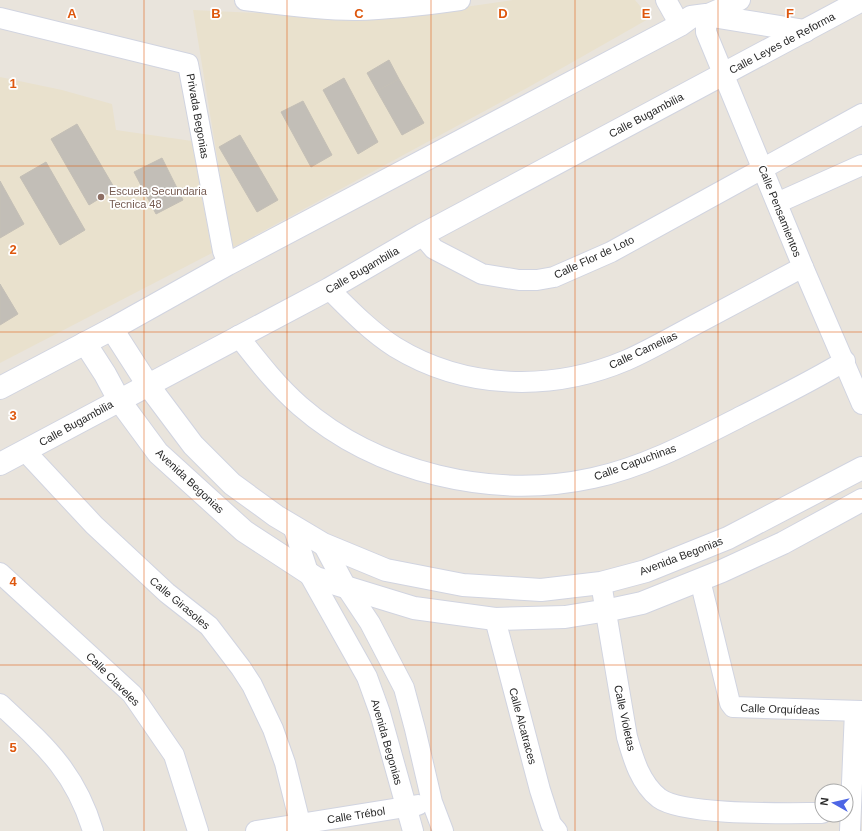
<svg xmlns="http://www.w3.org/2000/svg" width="862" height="831" font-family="Helvetica,sans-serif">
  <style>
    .education { fill: #e9e1cd }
    .building { fill: #c2beb7; stroke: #c4bfb6 }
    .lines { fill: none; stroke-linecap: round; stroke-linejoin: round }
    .minor-casing { stroke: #d1d4e0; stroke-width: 22 }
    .tertiary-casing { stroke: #d1d4e0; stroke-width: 24 }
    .minor { stroke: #fff; stroke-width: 20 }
    .tertiary { stroke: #fff; stroke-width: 22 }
    .grid { fill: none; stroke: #de570d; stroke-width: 1; stroke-opacity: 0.55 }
    .education-dot { fill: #8d6e63; stroke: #fff; stroke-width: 1.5 }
    .labels { text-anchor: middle; stroke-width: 3.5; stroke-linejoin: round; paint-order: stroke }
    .street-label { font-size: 11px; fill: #292929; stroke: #fff }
    .education-label { font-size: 11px; fill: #785e54; stroke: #fff; text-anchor: start }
    .grid-label { font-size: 13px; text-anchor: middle; font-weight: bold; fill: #de570d; stroke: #fff; stroke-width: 3.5; stroke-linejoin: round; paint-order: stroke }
  </style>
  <rect width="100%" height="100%" fill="#e9e4dc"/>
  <!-- education -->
  <g class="education">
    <path d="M513 0H635L650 18 527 88 232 248 193 10 302 15 437 11Z"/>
    <path d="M0 77 62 90 112 104 116 130 192 141 212 253 0 363Z"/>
  </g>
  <!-- building -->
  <g class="building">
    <path d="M389 60 399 79 377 91 367 73Z"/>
    <path d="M344 78 378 142 358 154 323 90Z"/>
    <path d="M399 79 424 123 402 135 377 91Z"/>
    <path d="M303 101 332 155 311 167 281 112Z"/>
    <path d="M77 124 115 189 89 205 51 139Z"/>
    <path d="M240 135 278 200 257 212 219 147Z"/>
    <path d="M162 158 183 200 156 214 134 172Z"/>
    <path d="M46 162 85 230 60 245 20 177Z"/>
    <path d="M0 181 24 224 0 238Z"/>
    <path d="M0 284 18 314 0 325Z"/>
  </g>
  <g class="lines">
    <!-- minor casing -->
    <g class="minor-casing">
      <g id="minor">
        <path d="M245 0C281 5 319 10 355 10 390 9 425 5 460 0"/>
        <path d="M666 0 680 25"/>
        <path d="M740 0 706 15V32L803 267 862 404"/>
        <path d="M0 18 188 64 223 251 228 264"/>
        <path d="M777 203 862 165"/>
        <path d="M422 235 434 249 482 274 519 280H537L554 277 611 252 862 114"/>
        <path d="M329 289C350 310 370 331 395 347 465 390 552 392 627 360 652 349 677 334 702 321 735 303 769 285 803 267"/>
        <path d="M238 336C257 360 276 385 300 406 377 473 493 500 593 478 645 467 695 440 742 416 777 398 812 381 845 361"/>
        <path d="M25 451 94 525 167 593 209 626 241 668 252 685 273 729 285 763 302 831"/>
        <path d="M293 526 308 572 367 677 380 713 413 831"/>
        <path d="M323 544 346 587 370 623 404 688 415 729 432 802 443 831"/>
        <path d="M0 573 132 694 174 755 198 831"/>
        <path d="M700 580 730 703 733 707 862 711"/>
        <path d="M601 583 627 737C633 758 640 783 659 798 683 816 788 813 822 813"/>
        <path d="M495 619 540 790 551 824 557 831"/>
        <path d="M0 704C44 745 75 771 93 831"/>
        <path d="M256 831 418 805"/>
        <path d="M850 831 855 711"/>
      </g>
    </g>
    <!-- tertiary casing -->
    <g class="tertiary-casing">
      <g id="tertiary">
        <path d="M112 329 148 385 193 445 232 484 276 516 323 544 386 570 463 585 541 590 601 583 646 571 728 538 862 468"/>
        <path d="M85 343 105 374 119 400 158 453 244 531 316 578 414 608 495 619 565 617 614 609 642 603 722 571 783 543 862 500"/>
        <path d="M0 388 112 329 228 264 680 25 691 17 706 15 805 31"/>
        <path d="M0 464 329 289 422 235 862 0"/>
      </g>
    </g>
    <!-- minor -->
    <use href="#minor" class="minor"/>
    <!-- tertiary -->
    <use href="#tertiary" class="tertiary"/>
  </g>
  <!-- grid -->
  <path class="grid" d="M144 0V831M287 0V831M431 0V831M575 0V831M718 0V831M0 166H862M0 332H862M0 499H862M0 665H862"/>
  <!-- markers -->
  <circle class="education-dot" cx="101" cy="197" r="4"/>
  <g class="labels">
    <!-- street labels -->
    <g class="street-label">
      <text transform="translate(782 43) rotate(-28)" y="4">Calle Leyes de Reforma</text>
      <text transform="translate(646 115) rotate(-28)" y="4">Calle Bugambilia</text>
      <text transform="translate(198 116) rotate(80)" y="4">Privada Begonias</text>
      <text transform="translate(780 211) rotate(68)" y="4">Calle Pensamientos</text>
      <text transform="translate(594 257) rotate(-25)" y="4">Calle Flor de Loto</text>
      <text transform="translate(362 270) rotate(-30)" y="4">Calle Bugambilia</text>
      <text transform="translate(643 350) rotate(-25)" y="4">Calle Camelias</text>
      <text transform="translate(76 423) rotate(-29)" y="4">Calle Bugambilia</text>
      <text transform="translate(635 462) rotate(-20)" y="4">Calle Capuchinas</text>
      <text transform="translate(190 481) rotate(43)" y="4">Avenida Begonias</text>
      <text transform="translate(681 556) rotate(-21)" y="4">Avenida Begonias</text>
      <text transform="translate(180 603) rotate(40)" y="4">Calle Girasoles</text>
      <text transform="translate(113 679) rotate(45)" y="4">Calle Claveles</text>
      <text transform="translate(780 709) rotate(2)" y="4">Calle Orquídeas</text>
      <text transform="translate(625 718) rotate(78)" y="4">Calle Violetas</text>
      <text transform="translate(523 726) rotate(75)" y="4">Calle Alcatraces</text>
      <text transform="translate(387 742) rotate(74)" y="4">Avenida Begonias</text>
      <text transform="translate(356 815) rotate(-9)" y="4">Calle Trébol</text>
    </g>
    <!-- education labels -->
    <g class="education-label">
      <text x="109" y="195">Escuela Secundaria<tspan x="109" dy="13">Tecnica 48</tspan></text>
    </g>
  </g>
  <g class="grid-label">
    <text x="72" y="18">A</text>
    <text x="216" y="18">B</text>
    <text x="359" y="18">C</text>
    <text x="503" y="18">D</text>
    <text x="646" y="18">E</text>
    <text x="790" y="18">F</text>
    <text x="13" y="88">1</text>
    <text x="13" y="254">2</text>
    <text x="13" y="420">3</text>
    <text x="13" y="586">4</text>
    <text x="13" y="752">5</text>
  </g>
  <!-- north arrow -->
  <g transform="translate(834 803) rotate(278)"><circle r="19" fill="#ffffff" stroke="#a9a9a9"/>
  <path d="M0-3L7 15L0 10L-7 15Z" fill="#4d66e5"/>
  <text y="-6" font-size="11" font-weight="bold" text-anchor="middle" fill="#292929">N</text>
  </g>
</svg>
